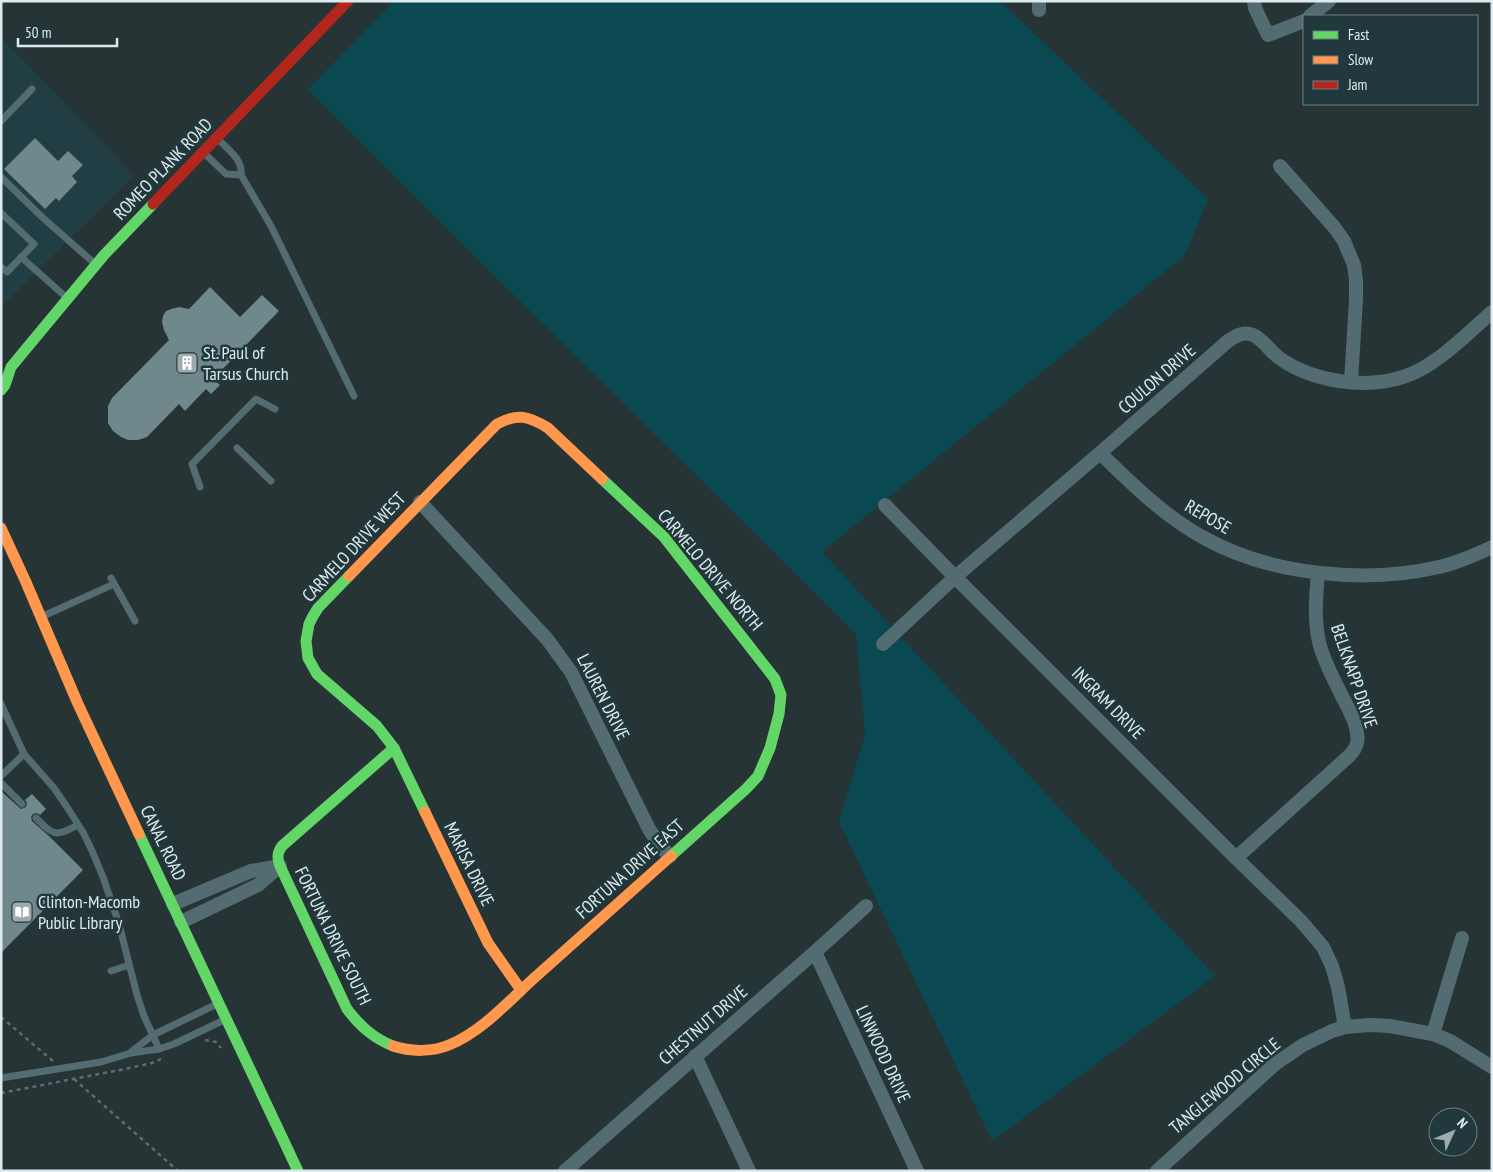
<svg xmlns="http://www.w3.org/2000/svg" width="1493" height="1172" font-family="'PT Sans Narrow',sans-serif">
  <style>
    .built { fill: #203e44 }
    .green { fill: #0a4852 }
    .building { fill: #6e888c }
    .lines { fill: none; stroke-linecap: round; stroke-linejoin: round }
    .path { stroke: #5b6d71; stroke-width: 2.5; stroke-dasharray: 4 4; stroke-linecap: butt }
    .lane { stroke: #526c71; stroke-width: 7 }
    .street { stroke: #526c71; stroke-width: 14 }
    .fast { stroke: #63d668; stroke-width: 11 }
    .slow { stroke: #ff974d; stroke-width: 11 }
    .jam { stroke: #b3261e; stroke-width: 11 }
    .labels { text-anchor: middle; stroke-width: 5; stroke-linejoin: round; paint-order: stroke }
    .street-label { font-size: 18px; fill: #deebee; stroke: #21383c }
    .poi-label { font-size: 18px; fill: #deebee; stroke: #21383c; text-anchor: start }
  </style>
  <rect width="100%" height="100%" fill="#273436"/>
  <!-- built -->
  <path class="built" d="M1 37 134 175 1 307Z"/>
  <!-- green -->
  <path class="green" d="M394 1H1000L1208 199 1185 255 822 552 1215 976 992 1141 839 822 865 735 856 634 507 288 308 89Z"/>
  <!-- building -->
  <g class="building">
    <path d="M35 138 58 161 68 151 83 165 72 176 77 182 59 201 56 198 45 209 4 169Z"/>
    <path d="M210 287 240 317 262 295 279 311 213 379 220 385 211 394 206 389 185 411 179 404 147 437 138 440H128L121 437 113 431 108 423V406L112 398 169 340 164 330 162 322 163 316 166 311 171 309 179 307 189 309Z"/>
    <path d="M1 791 21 809 26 807 27 803 25 800 32 794 46 809 40 815 37 813 33 814 31 817 32 821 49 836 83 870 1 953Z"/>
  </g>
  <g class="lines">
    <!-- path -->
    <g class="path">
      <path d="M1 1017 53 1061"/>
      <path d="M205 1040 216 1042 221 1048"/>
      <path d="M74 1079 178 1171"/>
      <path d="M1 1093 125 1069 152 1063 161 1059"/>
    </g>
    <!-- lane -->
    <g class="lane">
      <path d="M1 121 32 89"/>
      <path d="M203 152 226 174 241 175C243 159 228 150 218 139"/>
      <path d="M241 175 271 226 354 396"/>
      <path d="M1 177 42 217 94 263"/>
      <path d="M1 213 34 244 7 272 1 267"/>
      <path d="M21 257 67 298"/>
      <path d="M237 448 271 481"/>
      <path d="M200 487 192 464 256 399 275 409"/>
      <path d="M111 578 135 621"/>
      <path d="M41 617 114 584"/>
      <path d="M1 704 24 754 54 788 69 810 84 834 93 853 103 877 119 924 137 995 144 1016 159 1049"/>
      <path d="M1 776 24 754"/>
      <path d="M1 783 22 804"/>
      <path d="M36 818C54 836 55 837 78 825"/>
      <path d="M111 971 129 965"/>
      <path d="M131 1052 153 1035 217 1004"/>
      <path d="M1 1078 101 1062 131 1053 159 1049 174 1044 224 1020"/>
    </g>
    <!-- street -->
    <g class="street">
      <path d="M1254 1 1255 8 1268 35 1304 21"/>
      <path d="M1039 10V1"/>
      <path d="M1310 16 1329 1"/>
      <path d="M1280 166 1334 227 1344 241 1354 265 1356 280V300L1351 382"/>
      <path d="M1100 453C1133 485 1165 517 1206 539 1272 575 1365 584 1439 567 1457 563 1475 555 1492 547"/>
      <path d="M420 502 547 639 571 672 649 829 661 847 670 856"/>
      <path d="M885 505 955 577 1236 858 1301 921 1323 947 1332 966 1338 987 1345 1027"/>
      <path d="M883 644 955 577 1100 453 1228 341C1236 336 1243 331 1253 335 1263 339 1272 354 1282 360 1315 382 1365 389 1403 377 1434 368 1468 333 1492 312"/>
      <path d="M1236 858 1349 756C1353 752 1356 748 1357 743 1360 726 1347 707 1340 692 1332 676 1323 659 1319 642 1314 620 1316 595 1318 573"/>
      <path d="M173 904 251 871 280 866 258 885 181 922"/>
      <path d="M815 952 917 1171"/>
      <path d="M1433 1034 1462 938"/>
      <path d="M695 1056 749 1171"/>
      <path d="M565 1171 815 952 866 906"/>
      <path d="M1157 1171 1275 1064 1303 1045 1332 1031 1345 1027 1370 1025 1390 1026 1433 1034 1450 1041 1492 1067"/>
    </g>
    <!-- fast -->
    <g class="fast">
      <path d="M1 390 5 385 11 367 104 255 153 204"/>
      <path d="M602 479 664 537 775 679 781 695 779 714 770 748 758 776 746 789 671 856"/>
      <path d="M349 576 318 608 313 616 309 624 306 641 308 658 317 674 377 726 394 748 425 812"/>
      <path d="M139 834 298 1171"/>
      <path d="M393 1046C373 1038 360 1026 347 1009L280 866C277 858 277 853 282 846L394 748"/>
    </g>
    <!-- slow -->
    <g class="slow">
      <path d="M1 528 25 580 78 704 139 834"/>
      <path d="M349 576 497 424C517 413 529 416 548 428L602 479"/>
      <path d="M425 812 488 943 521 990"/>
      <path d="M393 1046C411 1052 432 1052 449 1045 481 1032 507 1003 532 980 578 939 625 897 671 856"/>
    </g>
    <!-- jam -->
    <path class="jam" d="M153 204 348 1"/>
  </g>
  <!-- icons -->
  <defs>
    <g id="building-square" transform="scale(1.125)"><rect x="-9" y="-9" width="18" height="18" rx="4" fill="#9eabae" stroke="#21383c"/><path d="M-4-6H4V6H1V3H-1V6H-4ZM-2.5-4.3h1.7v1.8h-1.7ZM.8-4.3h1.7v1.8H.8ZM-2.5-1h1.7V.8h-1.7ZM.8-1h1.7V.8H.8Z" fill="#fff"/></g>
    <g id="library-square" transform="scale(1.125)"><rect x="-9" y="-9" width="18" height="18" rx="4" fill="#9eabae" stroke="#21383c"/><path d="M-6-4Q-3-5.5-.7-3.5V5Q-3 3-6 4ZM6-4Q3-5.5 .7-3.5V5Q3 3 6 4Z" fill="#fff"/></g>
  </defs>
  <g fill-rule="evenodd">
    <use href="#building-square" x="187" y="363"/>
    <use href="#library-square" x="22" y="912"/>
  </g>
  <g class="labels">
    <!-- street labels -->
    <g class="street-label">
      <text transform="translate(163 169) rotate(-46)" y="6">ROMEO PLANK ROAD</text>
      <text transform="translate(1157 379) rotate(-41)" y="6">COULON DRIVE</text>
      <text transform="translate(1208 517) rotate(30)" y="6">REPOSE</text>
      <text transform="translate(354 547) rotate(-47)" y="6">CARMELO DRIVE WEST</text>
      <text transform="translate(710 570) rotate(50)" y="6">CARMELO DRIVE NORTH</text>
      <text transform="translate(1354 676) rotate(71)" y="6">BELKNAPP DRIVE</text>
      <text transform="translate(603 697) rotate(63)" y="6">LAUREN DRIVE</text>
      <text transform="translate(1108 703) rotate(45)" y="6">INGRAM DRIVE</text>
      <text transform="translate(163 843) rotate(64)" y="6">CANAL ROAD</text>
      <text transform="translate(469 864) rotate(64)" y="6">MARISA DRIVE</text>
      <text transform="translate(630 869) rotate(-42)" y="6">FORTUNA DRIVE EAST</text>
      <text transform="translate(333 936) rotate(64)" y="6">FORTUNA DRIVE SOUTH</text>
      <text transform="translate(703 1025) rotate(-41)" y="6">CHESTNUT DRIVE</text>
      <text transform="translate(883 1054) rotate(65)" y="6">LINWOOD DRIVE</text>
      <text transform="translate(1225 1086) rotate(-40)" y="6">TANGLEWOOD CIRCLE</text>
    </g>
    <!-- poi labels -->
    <g class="poi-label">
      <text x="203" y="359">St. Paul of<tspan x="203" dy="21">Tarsus Church</tspan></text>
      <text x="38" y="908">Clinton-Macomb<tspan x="38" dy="21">Public Library</tspan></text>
    </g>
  </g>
  <!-- border -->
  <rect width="1493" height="1172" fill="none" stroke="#deebee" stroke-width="5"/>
  <!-- legend -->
  <rect x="1303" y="15" width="175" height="90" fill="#21383c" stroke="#6d8083"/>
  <rect x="1313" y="31" width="25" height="8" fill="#63d668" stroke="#6d8083"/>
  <text x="1348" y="40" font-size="15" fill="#deebee">Fast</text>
  <rect x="1313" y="56" width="25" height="8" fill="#ff974d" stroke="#6d8083"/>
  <text x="1348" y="65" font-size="15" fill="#deebee">Slow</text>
  <rect x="1313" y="81" width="25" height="8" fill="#b3261e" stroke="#6d8083"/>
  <text x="1348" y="90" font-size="15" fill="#deebee">Jam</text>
  <!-- north arrow -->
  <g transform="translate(1453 1132) rotate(46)"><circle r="24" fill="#21383c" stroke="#6d8083"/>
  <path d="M0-4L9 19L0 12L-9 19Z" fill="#9eabae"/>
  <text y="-8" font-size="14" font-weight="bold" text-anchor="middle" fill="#deebee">N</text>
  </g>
  <!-- scale -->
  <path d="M18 38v8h99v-8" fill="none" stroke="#deebee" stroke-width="2.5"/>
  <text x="25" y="38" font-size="15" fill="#deebee" stroke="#21383c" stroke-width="4" paint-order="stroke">50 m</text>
</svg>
